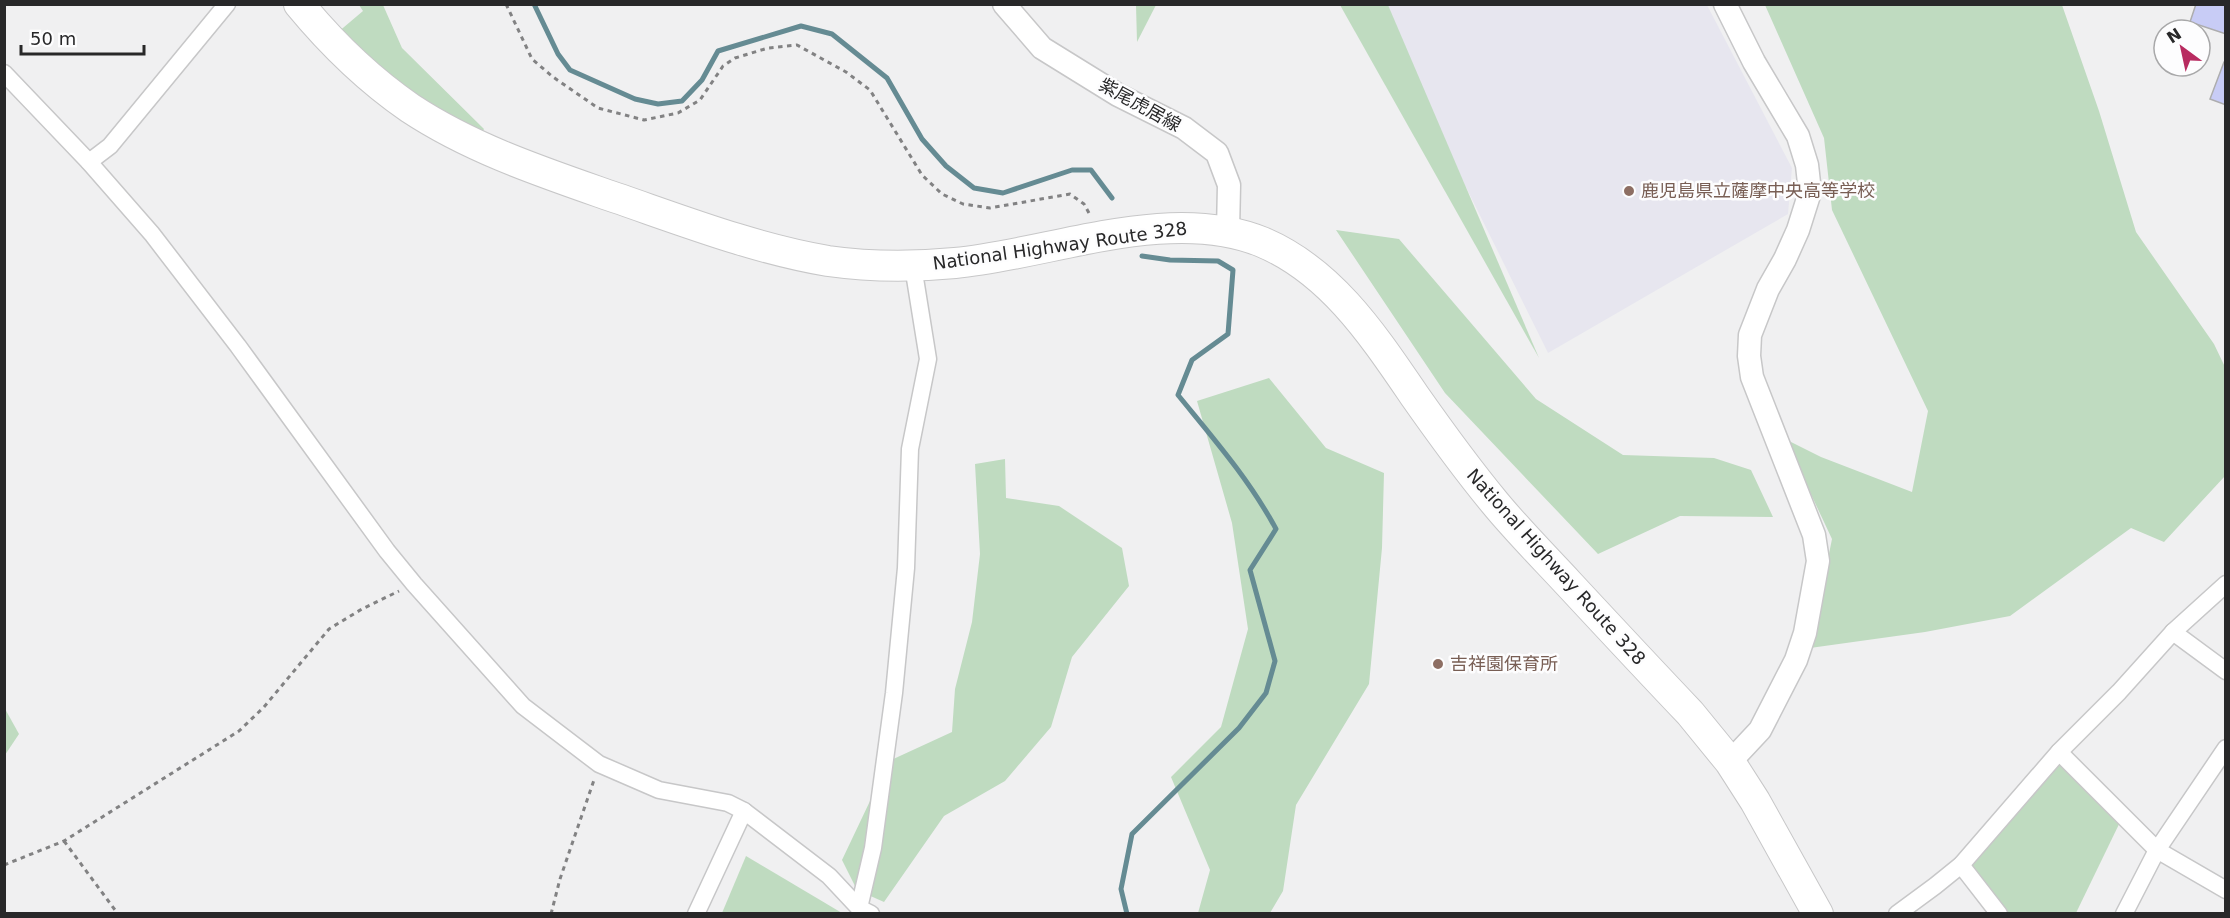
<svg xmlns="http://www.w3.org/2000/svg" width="2230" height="918" font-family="'DejaVu Sans','Noto Sans JP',sans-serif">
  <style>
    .built { fill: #e7e6ef }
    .green { fill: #bfdbc0 }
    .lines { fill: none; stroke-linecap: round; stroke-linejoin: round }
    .stream { stroke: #658b93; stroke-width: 5 }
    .building { fill: #c8ccf6; stroke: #adadae; stroke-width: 1.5 }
    .street-casing { stroke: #c7c7c8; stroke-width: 19 }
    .secondary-casing { stroke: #c7c7c8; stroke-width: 25 }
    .highway-casing { stroke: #c7c7c8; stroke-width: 32 }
    .path { stroke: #828283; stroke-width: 3; stroke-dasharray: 4.5 4.5; stroke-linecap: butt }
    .street { stroke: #fff; stroke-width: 16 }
    .secondary { stroke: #fff; stroke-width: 22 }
    .highway { stroke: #fff; stroke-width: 30 }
    .education-dot { fill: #8d6e63; stroke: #fdfdfe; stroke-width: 2 }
    .labels { text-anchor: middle; stroke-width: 5; stroke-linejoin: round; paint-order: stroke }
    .street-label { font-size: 18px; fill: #282829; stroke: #fdfdfe }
    .education-label { font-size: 18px; fill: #785e54; stroke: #fdfdfe; text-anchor: start }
  </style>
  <rect width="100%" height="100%" fill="#f0f0f1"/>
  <!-- built -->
  <path class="built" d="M1376 5H1707L1792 168 1788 214 1548 353Z"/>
  <!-- green -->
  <g class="green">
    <path d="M359 5H383L402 48 484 129 482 133 432 108 337 33 363 11Z"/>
    <path d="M1136 5H1156L1137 42Z"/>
    <path d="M1340 5H1388L1539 358Z"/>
    <path d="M1765 5H2062L2099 111 2136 232 2214 344 2225 367V476L2164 542 2131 528 2010 616 1925 632 1810 648 1832 539 1785 439 1821 457 1912 492 1928 411 1832 210 1824 138Z"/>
    <path d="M1336 230 1399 239 1536 399 1623 455 1714 458 1751 470 1773 517 1680 516 1598 554 1445 393Z"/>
    <path d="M1269 378 1326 448 1384 473 1382 548 1369 684 1296 805 1283 891 1270 913H1198L1210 870 1171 777 1221 727 1248 629 1232 523 1197 401Z"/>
    <path d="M1005 459 1006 498 1059 506 1122 548 1129 586 1072 657 1051 727 1005 781 944 816 884 902 857 890 842 860 889 761 952 732 955 689 972 622 980 554 975 464Z"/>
    <path d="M4 707 19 734 5 755H4Z"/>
    <path d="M2059 752 2123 816 2076 913H1999L1961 865Z"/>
    <path d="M746 856 842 913H722Z"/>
  </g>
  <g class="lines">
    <!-- stream -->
    <g class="stream">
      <path d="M534 4 558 54 570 70 635 99 658 104 682 101 702 80 718 51 801 26 832 34 887 78 922 139 946 166 974 188 1003 193 1072 170H1091L1112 198"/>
      <path d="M1127 914 1121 889 1132 834 1239 728 1266 693 1275 661 1250 570 1276 529C1249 479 1213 438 1178 395L1192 360 1228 334 1233 270 1218 261 1170 260 1142 256"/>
    </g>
  </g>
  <!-- building -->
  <g class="building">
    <path d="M2196 4H2226V34L2190 22Z"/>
    <path d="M2224 62H2226V105L2210 99Z"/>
  </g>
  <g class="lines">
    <!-- street casing -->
    <g class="street-casing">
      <g id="street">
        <path d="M4 73 89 162 152 234 238 346 387 551 414 584 523 706 599 764 659 790 728 803 744 811 829 876 859 908 871 914"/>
        <path d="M89 162 110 146 227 4"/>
        <path d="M2173 632 2226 671"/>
        <path d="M2059 752 2157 850 2226 890"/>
        <path d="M1961 865 1999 914"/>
        <path d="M859 908 873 848 894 693 906 568 910 449 928 359 913 266"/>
        <path d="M696 914 744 811"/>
        <path d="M1897 914 1935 886 1961 865 2059 752 2119 692 2173 632 2226 584"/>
        <path d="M2124 914 2157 850 2226 748"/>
      </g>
    </g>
    <!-- secondary casing -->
    <g class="secondary-casing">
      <g id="secondary">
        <path d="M1004 4 1042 48 1118 95 1184 128 1217 153 1229 185 1228 231"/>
        <path d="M1725 4 1754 62 1798 136 1807 165 1810 192 1798 230 1785 259 1768 289 1750 335 1749 356 1752 377 1814 535 1818 561 1805 633 1796 660 1760 730 1730 762"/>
      </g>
    </g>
    <!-- highway casing -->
    <g class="highway-casing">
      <path id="highway" d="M299 4C332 44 368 79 410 108 469 147 536 170 602 193 676 218 751 248 828 261 870 267 913 267 955 263 1051 254 1169 204 1262 242 1331 271 1373 335 1414 395 1440 432 1466 468 1495 503 1518 531 1544 557 1569 584 1609 627 1649 670 1690 713L1730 762 1755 801 1818 914"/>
    </g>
    <!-- path -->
    <g class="path">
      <path d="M506 4 532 59 553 77 598 108 644 120 678 113 700 100 723 66 735 58 768 48 797 45 846 72 870 90 922 175 942 194 963 204 990 208 1070 194 1084 204 1090 215"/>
      <path d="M64 841 118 914"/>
      <path d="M4 865 64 841 239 731 264 707 329 629 362 609 399 591"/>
      <path d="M551 914 560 879 594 780"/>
    </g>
    <!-- street -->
    <use href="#street" class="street"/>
    <!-- secondary -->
    <use href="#secondary" class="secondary"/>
    <!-- highway -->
    <use href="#highway" class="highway"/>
  </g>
  <!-- markers -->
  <g class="education-dot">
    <circle cx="1629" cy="191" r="6"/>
    <circle cx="1438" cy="664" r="6"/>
  </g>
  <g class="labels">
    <!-- street labels -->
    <g class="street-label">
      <text transform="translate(1140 105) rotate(29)" y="6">紫尾虎居線</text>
      <text transform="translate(1060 246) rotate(-8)" y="6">National Highway Route 328</text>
      <text transform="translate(1556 567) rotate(48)" y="6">National Highway Route 328</text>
    </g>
    <!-- education labels -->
    <g class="education-label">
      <text x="1641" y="197">鹿児島県立薩摩中央高等学校</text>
      <text x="1450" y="670">吉祥園保育所</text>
    </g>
  </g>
  <!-- border -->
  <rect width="2230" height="918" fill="none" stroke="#282829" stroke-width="12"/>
  <!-- north arrow -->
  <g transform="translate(2182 48) rotate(327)"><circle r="28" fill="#fdfdfe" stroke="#a8a8a9" stroke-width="1.5"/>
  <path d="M0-4.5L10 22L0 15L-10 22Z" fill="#b82b60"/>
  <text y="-9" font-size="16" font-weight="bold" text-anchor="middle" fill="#282829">N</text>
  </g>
  <!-- scale -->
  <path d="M21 45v9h123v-9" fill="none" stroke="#282829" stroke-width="3"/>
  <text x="30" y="45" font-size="18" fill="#282829" stroke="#fdfdfe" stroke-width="4.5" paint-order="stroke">50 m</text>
</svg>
